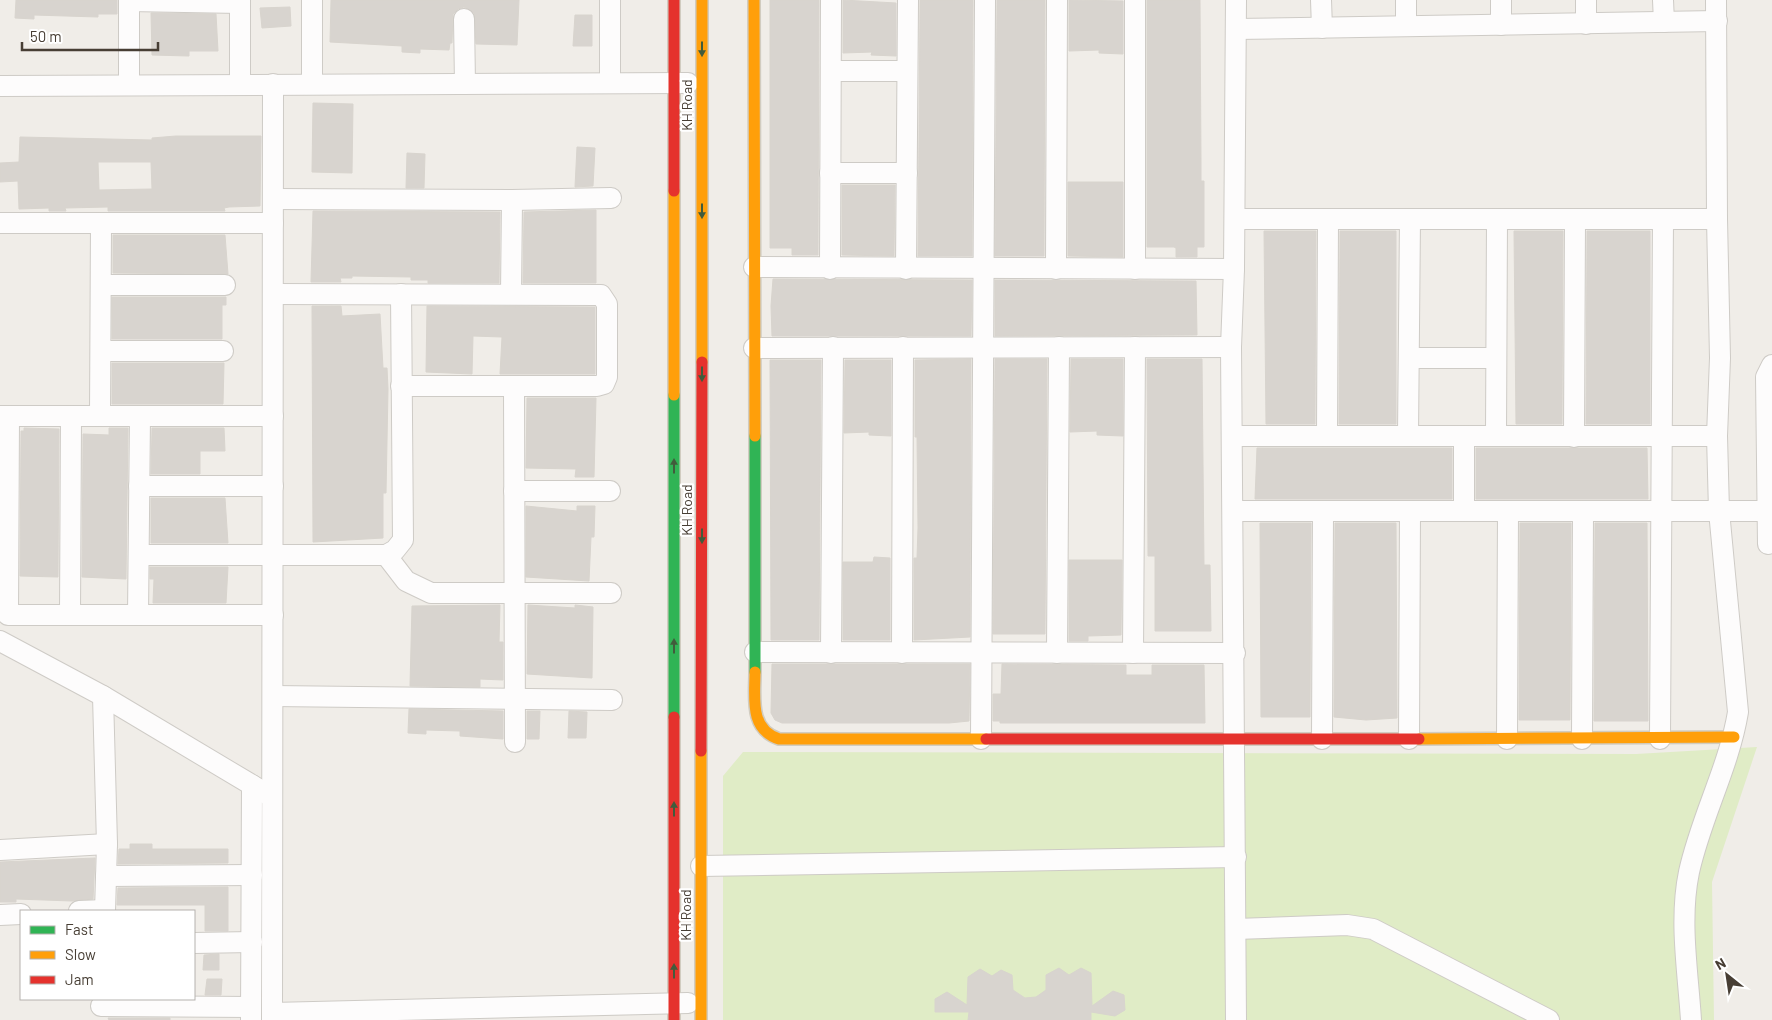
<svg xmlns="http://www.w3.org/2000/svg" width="1772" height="1020" font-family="Barlow,sans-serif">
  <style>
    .green { fill: #e0ecc6 }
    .building { fill: #d8d4cf; stroke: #d8d4ce; fill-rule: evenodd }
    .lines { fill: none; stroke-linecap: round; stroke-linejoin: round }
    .street-casing { stroke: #cecbc6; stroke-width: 22 }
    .fast-casing { stroke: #d1ccc0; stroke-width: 14 }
    .slow-casing { stroke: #d1ccc0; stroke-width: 14 }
    .jam-casing { stroke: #d1ccc0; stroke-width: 14 }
    .street { stroke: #fdfcfc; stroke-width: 20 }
    .fast { stroke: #30b455; stroke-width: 11 }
    .slow { stroke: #ff9f0a; stroke-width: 11 }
    .jam { stroke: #e5322d; stroke-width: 11 }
    .oneway { fill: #415c3c }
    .labels { text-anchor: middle; stroke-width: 4.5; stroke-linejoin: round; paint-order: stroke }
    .street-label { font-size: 14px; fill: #473e34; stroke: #fff }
  </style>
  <rect width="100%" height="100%" fill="#f0ede8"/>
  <!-- green -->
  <path class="green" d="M1757 747 1712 882 1714 1020H723V776L743 752 1636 754Z"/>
  <!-- building -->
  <g class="building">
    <path d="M16 0H117V14H98V17L34 15V19L15 18Z"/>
    <path d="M331 0H519L517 45 476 44 474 13 464 7 458 9 453 14 452 43H450L449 50 420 49V53L402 52V46L330 42Z"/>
    <path d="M770 0H819L818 255H792V248H770Z"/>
    <path d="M843 0 896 3V56L871 55 872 52 843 53Z"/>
    <path d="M920 0H973L972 256H918Z"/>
    <path d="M997 0H1045L1044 256H995Z"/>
    <path d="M1069 0 1123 1V54L1099 53V50L1069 51Z"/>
    <path d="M1147 0H1200L1201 162V181H1204V247H1197V257H1176V248L1174 247H1147Z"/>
    <path d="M290 7 291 26 262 28 260 8Z"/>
    <path d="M151 13 216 14 218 51H189V56L152 55Z"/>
    <path d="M575 15H592V46H573Z"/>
    <path d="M313 103 353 104 352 173 312 172Z"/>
    <path d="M176 136H261L260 206 229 207 224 208 225 211H108V207L65 208 66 211H49V208L19 209 18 181 0 182V163L19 162 20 137 152 140V138ZM98 162H151L152 189 99 190Z"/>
    <path d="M577 147 595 148 593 186 575 187Z"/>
    <path d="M407 153 425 154 424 188H406Z"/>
    <path d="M1068 182H1123V257L1068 256Z"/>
    <path d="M842 185H895L894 256 842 255Z"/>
    <path d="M596 210V283H523L524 212Z"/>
    <path d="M313 211 500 212 499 283H428V280H411V277L352 276V278H340L341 282H311Z"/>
    <path d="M1264 231H1316L1315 424H1266Z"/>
    <path d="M1340 231H1396V424H1339Z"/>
    <path d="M1514 231H1563L1562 424H1516Z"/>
    <path d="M1587 231H1650V424H1586Z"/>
    <path d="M113 235H225L228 274 113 273Z"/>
    <path d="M773 279 972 280 971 336H772L771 306Z"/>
    <path d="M995 280 1196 281 1197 335 995 336Z"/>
    <path d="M112 297H226V305H222V339H112Z"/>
    <path d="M312 306H341L342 316 380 314 383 368H387L388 389 386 493H383V538L313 542Z"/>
    <path d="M427 306 595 307V374H500L502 337 473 336 472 374 426 372Z"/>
    <path d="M971 359 970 637 914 640V558H917L918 528 917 437H915V360Z"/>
    <path d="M995 359H1047L1045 634H993Z"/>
    <path d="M1071 359H1123V436L1097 435V431L1070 432Z"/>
    <path d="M1147 359H1202L1204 565H1210L1211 631H1155V556H1148Z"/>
    <path d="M770 360H821L819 640H771Z"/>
    <path d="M845 360H891V436L869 435V432L844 433Z"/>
    <path d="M112 363H224L223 404H112Z"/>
    <path d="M527 398H596L594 477H575L576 469 526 468Z"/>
    <path d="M24 428 59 429 58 577 20 576 21 431H24Z"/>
    <path d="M109 428H128L126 579 82 577 83 434 109 435Z"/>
    <path d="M152 428H224L225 451H200V474H151Z"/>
    <path d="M1257 448H1452V499H1255Z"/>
    <path d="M1476 448H1647L1648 499H1476Z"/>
    <path d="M151 498H225L228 543H151Z"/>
    <path d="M526 506 577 511V506H595L594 537H591L589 581 526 577Z"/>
    <path d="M1260 523H1311L1310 717H1261Z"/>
    <path d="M1335 523H1396L1397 718 1366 720 1334 717Z"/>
    <path d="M1520 523H1571L1570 720H1519Z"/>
    <path d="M1595 523H1647L1648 721H1594Z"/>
    <path d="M874 557 890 558V640H843V562H873Z"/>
    <path d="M1069 560H1122L1121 635 1088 636V641H1069Z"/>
    <path d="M150 567H228L226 603H153L154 579H150Z"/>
    <path d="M500 605 499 642H503V680L480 679V687L410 686 412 606Z"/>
    <path d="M528 605 575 608V605L593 607 592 678 527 674Z"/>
    <path d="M772 664H970L969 721 949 723H782L775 720 771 713Z"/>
    <path d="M1002 664 1126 665V675H1152V665H1204L1205 723H1000V721H993V694H1001Z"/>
    <path d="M409 709 503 711V739L460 736V731L426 730V734L408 733Z"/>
    <path d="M527 711H540L539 739H527Z"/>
    <path d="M569 711 587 712 586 738H568Z"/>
    <path d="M130 844H152V849H228V863L118 864 119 849H130Z"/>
    <path d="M95 858 93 899 72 901 16 899V902H0V862Z"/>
    <path d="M228 887V931H205V905H117L118 888Z"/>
    <path d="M219 954V970H203L204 955Z"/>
    <path d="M1059 968 1069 975 1081 968 1091 973 1092 1006 1113 991 1124 995 1125 1010 1115 1016 1091 1012V1020H968L969 1012H935V999L947 992 967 1005 968 977 980 969 992 976 1001 970 1012 975 1013 990 1025 998 1036 997 1046 990V975Z"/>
    <path d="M207 979H222L221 995H205Z"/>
    <path d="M108 1018H170V1020H109Z"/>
  </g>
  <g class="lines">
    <!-- street casing -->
    <g class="street-casing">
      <g id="street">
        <path d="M129 0V85"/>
        <path d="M240 0V85"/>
        <path d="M610 0V83"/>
        <path d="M1236 0 1234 269 1231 347 1236 1020"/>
        <path d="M1321 0 1322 28"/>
        <path d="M1406 0V26"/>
        <path d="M1501 0V25"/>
        <path d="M1586 0V24"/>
        <path d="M1663 0 1664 22"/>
        <path d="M129 1 240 3"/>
        <path d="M464 19 465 84"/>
        <path d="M1236 29 1717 21"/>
        <path d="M831 71H907"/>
        <path d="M312 84V0"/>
        <path d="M0 86 688 83"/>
        <path d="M830 173H907"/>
        <path d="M273 199 512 200 511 294"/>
        <path d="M512 200 611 198"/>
        <path d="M1235 219H1717"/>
        <path d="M0 223H273"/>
        <path d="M754 267 1234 269"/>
        <path d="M830 269 831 0"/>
        <path d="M906 269 908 0"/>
        <path d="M1056 269 1057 0"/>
        <path d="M1135 269V0"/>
        <path d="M101 285H225"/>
        <path d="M273 294 601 295 607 304V377L604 384 597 386H401"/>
        <path d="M754 348 1231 347"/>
        <path d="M101 351H223"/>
        <path d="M1409 358H1496"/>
        <path d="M514 386 515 742"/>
        <path d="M0 416H273"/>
        <path d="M9 416 8 615H273"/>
        <path d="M100 416 101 223"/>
        <path d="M1496 435 1497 219"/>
        <path d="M1233 436H1717"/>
        <path d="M1327 436 1328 219"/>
        <path d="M1408 436 1410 219"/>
        <path d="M1574 437 1575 219"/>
        <path d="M139 486H273"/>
        <path d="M514 491H610"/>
        <path d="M1233 511H1768"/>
        <path d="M1464 511V436"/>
        <path d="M1768 544 1766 377 1772 365"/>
        <path d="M139 555H386L395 550 403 540 401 294"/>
        <path d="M386 555 406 581 431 593H611"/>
        <path d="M70 615 71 416"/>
        <path d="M138 615 140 416"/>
        <path d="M0 641 103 696 272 797"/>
        <path d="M755 652 1235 653"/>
        <path d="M831 653 833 347"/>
        <path d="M902 653 903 347"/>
        <path d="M1057 653 1059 347"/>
        <path d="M1133 653 1135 347"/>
        <path d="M103 696 107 844 105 911"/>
        <path d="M273 696 612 700"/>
        <path d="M981 739 985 0"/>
        <path d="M1322 739 1323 511"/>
        <path d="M1409 739 1410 511"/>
        <path d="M1507 739 1508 511"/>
        <path d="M1582 739 1583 511"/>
        <path d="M1660 739 1663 219"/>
        <path d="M0 850 107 844"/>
        <path d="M701 866 1236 857"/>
        <path d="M106 876 252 875"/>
        <path d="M79 911 105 910"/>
        <path d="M0 915 21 914"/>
        <path d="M1236 929 1347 925 1373 929 1549 1020"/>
        <path d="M194 943 252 942"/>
        <path d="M101 1006 251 1007"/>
        <path d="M272 1013 688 1003"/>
        <path d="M251 1020 252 785"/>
        <path d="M272 1020 273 84"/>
        <path d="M1691 1020C1688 972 1679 920 1689 872 1701 817 1729 767 1738 712L1719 511 1717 436 1720 358 1717 219 1716 0"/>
      </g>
    </g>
    <!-- fast casing -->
    <g class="fast-casing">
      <g id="fast">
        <path d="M674 395V717"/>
        <path d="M755 436V672"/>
      </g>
    </g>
    <!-- slow casing -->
    <g class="slow-casing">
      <g id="slow">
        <path d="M754 0 755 436"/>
        <path d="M674 191V395"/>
        <path d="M702 362V0"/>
        <path d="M755 672C755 698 749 729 779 739H986"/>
        <path d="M1419 739 1734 737"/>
        <path d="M701 1020V751"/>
      </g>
    </g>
    <!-- jam casing -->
    <g class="jam-casing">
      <g id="jam">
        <path d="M674 0V191"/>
        <path d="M674 717V1020"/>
        <path d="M986 739H1419"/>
        <path d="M701 751 702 362"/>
      </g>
    </g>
    <!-- street -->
    <use href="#street" class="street"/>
    <!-- fast -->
    <use href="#fast" class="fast"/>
    <!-- slow -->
    <use href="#slow" class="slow"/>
    <!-- jam -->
    <use href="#jam" class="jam"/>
  </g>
  <!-- one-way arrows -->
  <defs><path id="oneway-solid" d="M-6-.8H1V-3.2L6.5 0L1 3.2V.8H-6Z" transform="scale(1.25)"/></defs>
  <g class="oneway">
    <use href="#oneway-solid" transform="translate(702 49) rotate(90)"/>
    <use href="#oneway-solid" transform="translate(702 211) rotate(90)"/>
    <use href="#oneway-solid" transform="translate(702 374) rotate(90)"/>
    <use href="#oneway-solid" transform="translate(674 466) rotate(-90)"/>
    <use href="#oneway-solid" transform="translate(702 536) rotate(90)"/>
    <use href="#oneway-solid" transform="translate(674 646) rotate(-90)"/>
    <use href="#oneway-solid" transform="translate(674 809) rotate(-90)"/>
    <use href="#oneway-solid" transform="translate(674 971) rotate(-90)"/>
  </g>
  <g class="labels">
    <!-- street labels -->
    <g class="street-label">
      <text transform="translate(687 105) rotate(-90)" y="5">KH Road</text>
      <text transform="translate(687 510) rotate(-90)" y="5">KH Road</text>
      <text transform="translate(686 915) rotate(-90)" y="5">KH Road</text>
    </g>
  </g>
  <!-- legend -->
  <rect x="20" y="910" width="175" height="90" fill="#ffffff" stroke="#b5b2ae"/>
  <rect x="30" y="926" width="25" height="8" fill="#30b455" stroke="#b5b2ae"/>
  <text x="65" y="935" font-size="15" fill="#473e34">Fast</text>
  <rect x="30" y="951" width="25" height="8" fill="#ff9f0a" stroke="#b5b2ae"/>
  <text x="65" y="960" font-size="15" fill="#473e34">Slow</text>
  <rect x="30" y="976" width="25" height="8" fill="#e5322d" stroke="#b5b2ae"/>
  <text x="65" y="985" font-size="15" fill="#473e34">Jam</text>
  <!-- north arrow -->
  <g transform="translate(1727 975) rotate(330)" stroke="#ffffff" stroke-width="4" paint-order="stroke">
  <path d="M0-4L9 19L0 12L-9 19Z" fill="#473e34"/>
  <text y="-8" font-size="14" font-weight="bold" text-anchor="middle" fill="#473e34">N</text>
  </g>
  <!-- scale -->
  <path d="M22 42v8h136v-8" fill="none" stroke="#473e34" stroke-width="2.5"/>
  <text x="30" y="42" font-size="15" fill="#473e34" stroke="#ffffff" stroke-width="4" paint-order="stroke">50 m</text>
</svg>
